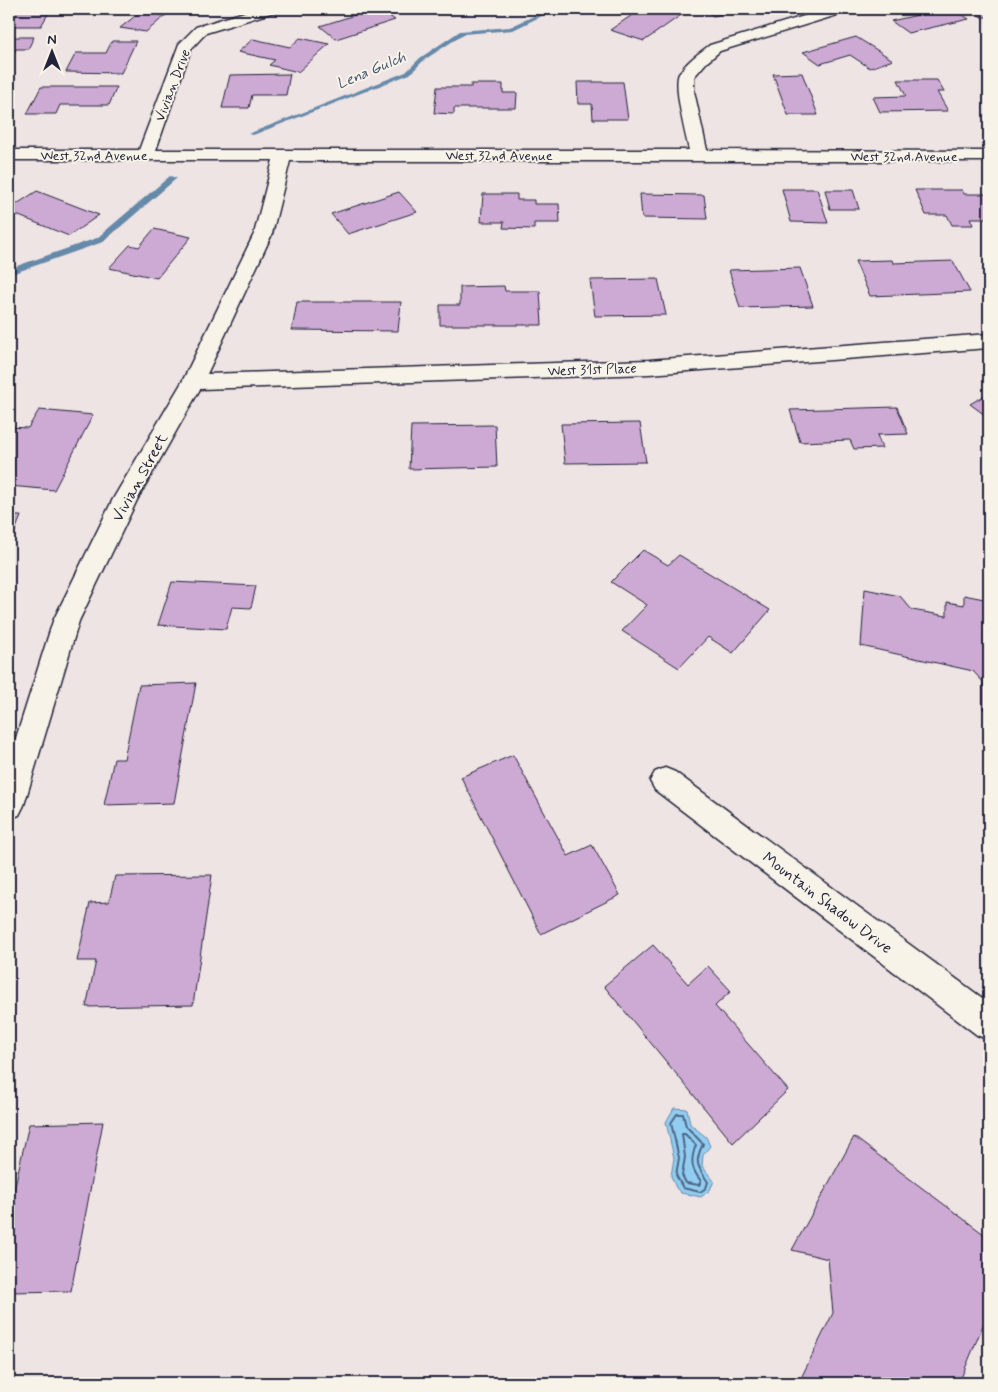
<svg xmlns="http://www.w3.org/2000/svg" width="998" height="1392" font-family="Mynerve,sans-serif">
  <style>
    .water { fill: #91cdf2; stroke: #6589a9 }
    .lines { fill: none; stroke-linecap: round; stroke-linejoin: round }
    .shore { stroke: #4e6684; stroke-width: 2 }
    .stream { fill: #6589a9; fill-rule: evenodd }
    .building { fill: #cdaad4; stroke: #22223b }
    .minor-casing { stroke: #22223b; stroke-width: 3 }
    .minor { fill: #f7f3e8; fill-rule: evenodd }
    .labels { text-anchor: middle; stroke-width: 4; stroke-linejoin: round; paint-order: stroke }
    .far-street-label { font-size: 14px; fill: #22223b; stroke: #f7f3e8 }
    .far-water-label { font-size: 15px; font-style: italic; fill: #435572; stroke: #f7f3e8 }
    .street-label { font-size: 16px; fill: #22223b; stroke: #f7f3e8 }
  </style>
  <rect width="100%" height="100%" fill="#efe4e4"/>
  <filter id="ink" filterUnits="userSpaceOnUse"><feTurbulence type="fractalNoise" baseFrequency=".02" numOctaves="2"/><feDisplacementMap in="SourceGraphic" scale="10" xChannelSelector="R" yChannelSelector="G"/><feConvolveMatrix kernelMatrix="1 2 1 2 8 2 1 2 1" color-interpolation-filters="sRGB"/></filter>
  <g filter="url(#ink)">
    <!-- water -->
    <path class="water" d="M674 1108 687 1109 690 1124 706 1137 710 1146 703 1155 702 1166 714 1181 710 1190 701 1197 681 1193 676 1188 671 1176 674 1158 666 1122Z"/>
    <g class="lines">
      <!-- shore -->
      <g class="shore">
        <path d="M677 1114H683L686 1126 703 1144C694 1162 697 1166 708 1182L706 1188 700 1192 683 1188 676 1175 679 1158 671 1123Z"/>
        <path d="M682 1134H685L696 1145C690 1160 691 1169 701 1181L699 1185 686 1183 682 1175 685 1157Z"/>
      </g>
      <!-- stream -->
      <g class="stream">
        <path d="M549 9H556L513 30 464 34 424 60 410 74 253 135 248 134 406 72 420 58 460 31 510 27Z"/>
        <path d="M170 176 177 178 103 242 17 272 9 276V270L11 268 97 238Z"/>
      </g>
    </g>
    <!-- building -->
    <g class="building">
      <path d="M9 9H51L41 26H9L16 15H9Z"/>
      <path d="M144 9H173L146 32 120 28Z"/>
      <path d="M347 9H379L395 20 336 39 320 26 355 15Z"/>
      <path d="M641 9H672L684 13 644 41 610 30Z"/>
      <path d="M704 9H731L735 11 713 16Z"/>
      <path d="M945 9H954L969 19 908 33 891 21Z"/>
      <path d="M974 9H989V17H981Z"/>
      <path d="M9 37H34L28 49H16L9 62Z"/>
      <path d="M856 37 893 60 870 68 850 55 820 64 803 52Z"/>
      <path d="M300 38 329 44 298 72 269 65 275 60 238 52 253 39 290 47Z"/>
      <path d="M112 41H136L121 73 66 72 76 53H106Z"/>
      <path d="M802 73 818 115H788L773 74Z"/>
      <path d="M290 74 286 95H252L249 108H222L230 75Z"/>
      <path d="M898 80H937L944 92H937L948 111 880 112 873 97 906 96Z"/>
      <path d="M577 82H623L628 119H593L592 104H578Z"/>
      <path d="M471 84H503V93H517L516 108H454V114L434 113 437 87H471Z"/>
      <path d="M41 87H117L109 105H60L56 114H27Z"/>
      <path d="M782 189H817L828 223 791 222Z"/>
      <path d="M825 190H853L859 209H830Z"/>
      <path d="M915 190H962L964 194H987L989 199V218H970L973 225H952L947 215H926Z"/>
      <path d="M37 191 99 215 69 236 9 212V209Z"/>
      <path d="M399 192 417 212 348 234 331 214Z"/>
      <path d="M483 194H517V200H534V204H559L560 223H534V229L503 228 504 222H481Z"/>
      <path d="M640 194 704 195 707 219 642 218Z"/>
      <path d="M154 229 191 237 157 278 109 268 130 245 139 247Z"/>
      <path d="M892 260 893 263 953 261 970 292 870 296 855 261Z"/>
      <path d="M800 268 813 306 740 308 729 270Z"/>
      <path d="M658 279 666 315 595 316 590 280Z"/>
      <path d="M504 286 505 291H540L542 325H440V305H460V287Z"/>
      <path d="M297 302H401L398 331 292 330Z"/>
      <path d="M989 393V418L970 404Z"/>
      <path d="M897 407 908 434 877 435 882 448 854 449 850 440 800 442 790 410Z"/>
      <path d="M39 410 93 415 54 490 9 486V427L28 428Z"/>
      <path d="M640 423 646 462 565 463 561 424Z"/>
      <path d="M495 425 497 467 409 469 411 426Z"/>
      <path d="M9 516H21L9 546Z"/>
      <path d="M643 550 668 565 679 555 770 610 733 653 708 637 679 668 622 631 647 605 611 582Z"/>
      <path d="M172 582 256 586 251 608 232 607 226 629 158 625Z"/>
      <path d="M865 589 900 596 912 610 947 616V602L964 605V595L989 600V711L983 709V682L973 671 861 646Z"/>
      <path d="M196 683 174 803 104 805 114 759H124L139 685Z"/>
      <path d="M513 755 568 856 592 845 620 895 541 934 461 777Z"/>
      <path d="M212 875 193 1005 86 1007 96 961H77L90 903 109 902 115 876Z"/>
      <path d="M653 945 688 984 708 966 731 991 715 1006 788 1090 733 1143 604 986Z"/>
      <path d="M103 1122 71 1291 9 1292V1212L29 1124Z"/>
      <path d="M854 1137 989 1238V1311L959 1383H810L802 1376 833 1313 828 1259 792 1250Z"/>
    </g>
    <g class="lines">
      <!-- minor casing -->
      <g class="minor-casing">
        <g id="minor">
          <path d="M254 9H276L274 12 206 33 191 49 156 150H689C686 136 673 85 679 74 686 62 699 53 710 45L827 9H849L847 12 720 51 706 63 694 77V91L707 150 989 151V161H290L272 234 207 374 649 360 989 334V348L649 374 200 389 137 500 79 621 24 805 19 815 9 819V760L53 621 113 499 182 382 254 234 273 160H9V150H139L179 44 196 27Z"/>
          <path d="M665 768 675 772 989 1003V1040L977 1035 655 790 650 781 655 772Z"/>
        </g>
      </g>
      <!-- minor -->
      <use href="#minor" class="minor"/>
    </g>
  </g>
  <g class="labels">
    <!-- far-street labels -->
    <g class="far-street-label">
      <text transform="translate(172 85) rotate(-69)" y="5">Vivian Drive</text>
      <text x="94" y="160">West 32nd Avenue</text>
      <text x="499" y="160">West 32nd Avenue</text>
      <text x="904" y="161">West 32nd Avenue</text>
      <text transform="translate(592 369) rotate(-2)" y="5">West 31st Place</text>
    </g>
    <!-- far-water labels -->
    <g class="far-water-label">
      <text transform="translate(371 70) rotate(-23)" y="5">Lena Gulch</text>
    </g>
    <!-- street labels -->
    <g class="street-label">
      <text transform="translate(139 477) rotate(-61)" y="6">Vivian Street</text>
      <text transform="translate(828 902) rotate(37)" y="6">Mountain Shadow Drive</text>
    </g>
  </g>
  <!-- margin -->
  <rect width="998" height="1392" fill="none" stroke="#f7f3e8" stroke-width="30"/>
  <rect x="15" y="15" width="968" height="1362" fill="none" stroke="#22223b" stroke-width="2" filter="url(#ink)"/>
  <!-- north arrow -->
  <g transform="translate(52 52)" stroke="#f7f3e8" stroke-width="4" paint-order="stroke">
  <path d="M0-4L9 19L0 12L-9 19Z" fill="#22223b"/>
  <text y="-8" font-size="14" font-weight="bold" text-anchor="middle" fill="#22223b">N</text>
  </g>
</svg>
